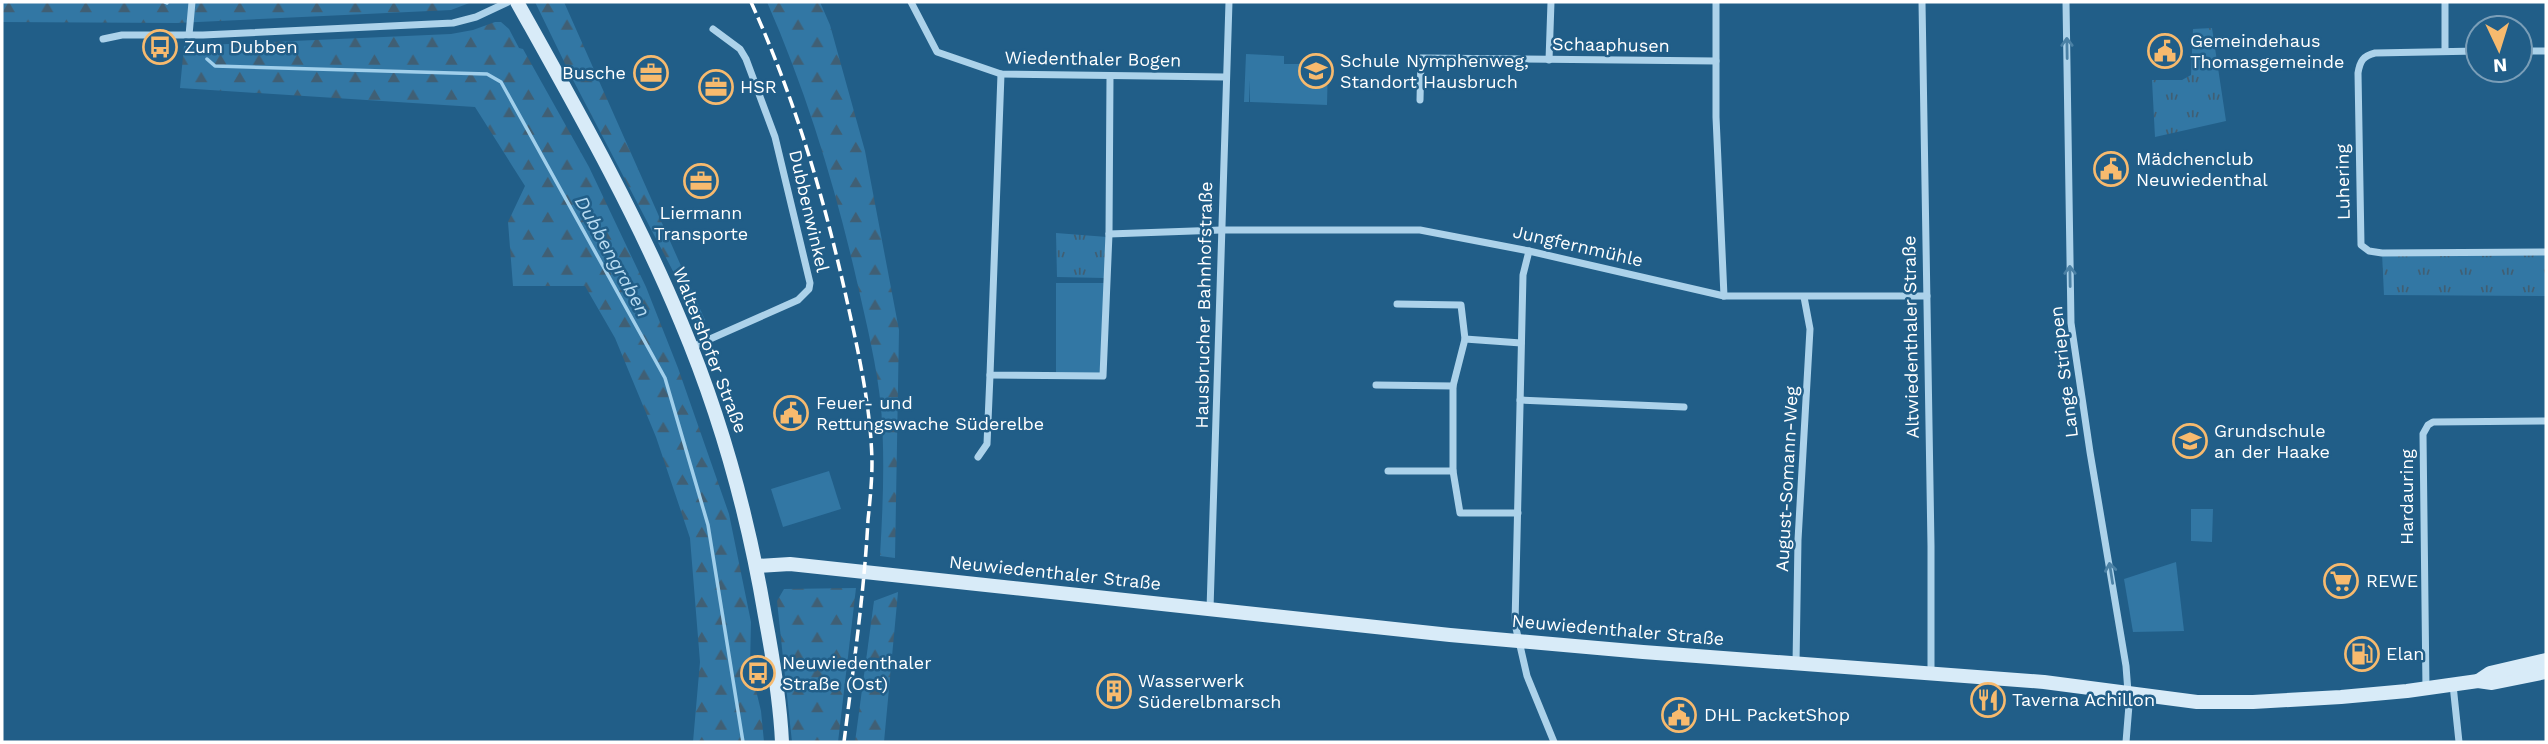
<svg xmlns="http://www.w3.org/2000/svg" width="2548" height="744" font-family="'Work Sans',sans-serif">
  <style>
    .grass { fill: #3277a4 }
    .forest { fill: url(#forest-firs) }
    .park { fill: url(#park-tufts) }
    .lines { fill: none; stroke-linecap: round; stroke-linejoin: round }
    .stream { stroke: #a0cfeb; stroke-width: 3.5 }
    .street { stroke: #acd2ea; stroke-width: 7 }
    .secondary { stroke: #d8ebf8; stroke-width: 14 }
    .rail { stroke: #fff; stroke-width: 3.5; stroke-dasharray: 12 5; stroke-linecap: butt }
    .oneway { stroke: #4b81a5 }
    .labels { text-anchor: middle; stroke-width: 5; stroke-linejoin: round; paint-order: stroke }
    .poi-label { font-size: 18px; fill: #fff; stroke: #215e88; text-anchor: start }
    .street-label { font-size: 18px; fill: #fff; stroke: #215e88 }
    .water-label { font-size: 19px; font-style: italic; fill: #b8dbf1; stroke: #215e88 }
  </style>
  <defs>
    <pattern id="forest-firs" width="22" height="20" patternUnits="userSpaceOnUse" patternTransform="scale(1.75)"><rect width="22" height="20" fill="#3277a4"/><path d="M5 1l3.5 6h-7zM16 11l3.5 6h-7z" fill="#405f74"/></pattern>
    <pattern id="park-tufts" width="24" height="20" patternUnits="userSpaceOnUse" patternTransform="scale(1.75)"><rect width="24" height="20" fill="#3277a4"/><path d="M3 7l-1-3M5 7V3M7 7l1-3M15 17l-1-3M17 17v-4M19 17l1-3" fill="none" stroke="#405f74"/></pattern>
  </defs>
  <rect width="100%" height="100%" fill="#215e88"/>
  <!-- grass -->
  <g class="grass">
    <path d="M1246 54 1284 56V64H1328L1327 105 1250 102V80L1249 102H1244Z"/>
    <path d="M1056 283H1105L1100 374 1056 373Z"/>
    <path d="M829 471 841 509 783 527 771 489Z"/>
    <path d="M2191 509H2213L2212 542 2191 541Z"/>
    <path d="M2176 562 2184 631 2133 632 2124 579Z"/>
  </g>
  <!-- forest -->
  <g class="forest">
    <path d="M2 2H472L451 10 177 23 2 22Z"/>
    <path d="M535 2H564L705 320 698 324 686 296 572 78Z"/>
    <path d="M767 2H820L830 25 865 151 899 330 895 558 880 556C883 506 885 456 881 407 877 366 867 326 858 286 836 189 807 93 767 2Z"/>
    <path d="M495 22H501L509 29 519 48 523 49 589 167 646 287 678 368 729 514 751 622 750 665 761 711 764 742H693L700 662 690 538 656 437 615 338 585 286H513L508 222 525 186 475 107 180 88 184 46 451 34 473 30Z"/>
    <path d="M856 588 838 742H792L777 601 784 589Z"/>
    <path d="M898 592 884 742H855L874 601Z"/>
  </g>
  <!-- park -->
  <g class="park">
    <path d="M2212 28 2226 121 2155 137 2152 80H2182L2191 75 2193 29Z"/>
    <path d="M1056 233 1107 237 1105 278 1057 277Z"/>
    <path d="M2546 252V296L2384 295 2382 253Z"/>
  </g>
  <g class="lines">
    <!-- stream -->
    <g class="stream">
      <path d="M165 2 167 3"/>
      <path d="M207 59 215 66 487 74 501 82 665 378 708 525 743 742"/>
    </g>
    <!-- street -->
    <g class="street">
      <path d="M911 2 937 52 1001 74 1225 77"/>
      <path d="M1716 2V117L1724 296"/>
      <path d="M1922 2 1931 546V672"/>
      <path d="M2066 2 2071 323 2090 452 2126 666 2129 705 2126 742"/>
      <path d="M2445 2V51"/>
      <path d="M189 35 192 2"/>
      <path d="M103 39 122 35H203L453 23 476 17 508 2"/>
      <path d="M2478 51 2375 53C2363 56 2360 61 2358 73L2361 245 2369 251 2382 253 2546 252"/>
      <path d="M2520 51H2546"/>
      <path d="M1549 60 1551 2"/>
      <path d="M1001 74 990 375 1103 376 1109 234 1110 76"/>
      <path d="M1420 100 1421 58 1716 61"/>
      <path d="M1109 234 1221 230H1420L1529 251 1724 296H1927"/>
      <path d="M1529 251 1523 275 1515 624 1527 676 1554 742"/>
      <path d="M1397 304 1461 305 1465 339 1521 343"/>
      <path d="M1465 339 1453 386V471L1460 513H1518"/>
      <path d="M692 347 798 300 809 289 810 283 775 137 746 59 740 49 713 29"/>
      <path d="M1376 385 1453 386"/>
      <path d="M1520 400 1684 407"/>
      <path d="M978 457 987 444 990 375"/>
      <path d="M1388 471H1453"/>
      <path d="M1210 609 1229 2"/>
      <path d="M1796 664 1798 540 1810 329 1804 297"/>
      <path d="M2453 685 2459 742"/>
      <path d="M2426 689 2423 434 2428 425 2433 422 2546 421"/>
    </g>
    <!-- secondary -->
    <g class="secondary">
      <path d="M517 2C575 106 635 211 681 322 721 417 748 515 765 616 773 658 780 700 782 742"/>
      <path d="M756 566 790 564 1450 635 1643 652 2044 682 2197 702H2253L2341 697 2407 691 2478 681 2492 683 2546 672"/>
      <path d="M2478 681 2490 673 2546 660"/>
    </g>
    <!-- rail -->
    <path class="rail" d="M751 2C796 101 826 204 849 310 860 359 871 411 872 462 872 481 870 501 868 520 864 595 853 669 844 742"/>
  </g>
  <!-- one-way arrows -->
  <defs><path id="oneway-shaft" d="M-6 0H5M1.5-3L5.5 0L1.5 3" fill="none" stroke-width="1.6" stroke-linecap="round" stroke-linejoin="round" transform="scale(1.75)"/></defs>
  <g class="oneway">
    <use href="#oneway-shaft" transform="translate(2067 48) rotate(-91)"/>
    <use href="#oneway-shaft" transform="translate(2070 276) rotate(-91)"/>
    <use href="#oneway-shaft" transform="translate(2111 573) rotate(-99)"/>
  </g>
  <!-- icons -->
  <defs>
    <g id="bus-ring" transform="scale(1.75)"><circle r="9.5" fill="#215e88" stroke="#f7ba6e" stroke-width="1.5"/><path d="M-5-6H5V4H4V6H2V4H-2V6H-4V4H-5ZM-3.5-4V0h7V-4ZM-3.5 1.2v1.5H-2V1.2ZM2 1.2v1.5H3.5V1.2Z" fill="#f7ba6e"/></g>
    <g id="civic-ring" transform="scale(1.75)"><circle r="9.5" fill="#215e88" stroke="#f7ba6e" stroke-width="1.5"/><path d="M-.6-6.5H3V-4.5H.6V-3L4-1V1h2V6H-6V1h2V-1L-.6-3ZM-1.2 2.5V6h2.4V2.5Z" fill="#f7ba6e"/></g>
    <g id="school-ring" transform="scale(1.75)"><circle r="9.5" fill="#215e88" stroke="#f7ba6e" stroke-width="1.5"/><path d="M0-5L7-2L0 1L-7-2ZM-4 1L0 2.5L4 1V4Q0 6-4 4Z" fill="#f7ba6e"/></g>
    <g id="office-ring" transform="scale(1.75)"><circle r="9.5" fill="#215e88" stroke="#f7ba6e" stroke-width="1.5"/><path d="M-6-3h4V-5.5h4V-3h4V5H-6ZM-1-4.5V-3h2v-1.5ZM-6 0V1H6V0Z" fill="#f7ba6e"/></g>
    <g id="supermarket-ring" transform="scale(1.75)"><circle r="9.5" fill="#215e88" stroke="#f7ba6e" stroke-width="1.5"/><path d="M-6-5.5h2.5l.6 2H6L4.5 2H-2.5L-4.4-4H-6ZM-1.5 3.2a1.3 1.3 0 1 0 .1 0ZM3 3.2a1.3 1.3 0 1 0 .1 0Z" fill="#f7ba6e"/></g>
    <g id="fuel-ring" transform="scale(1.75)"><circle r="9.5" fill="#215e88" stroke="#f7ba6e" stroke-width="1.5"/><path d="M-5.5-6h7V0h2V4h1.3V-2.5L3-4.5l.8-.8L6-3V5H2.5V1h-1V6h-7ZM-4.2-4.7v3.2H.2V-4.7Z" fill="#f7ba6e"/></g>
    <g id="building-ring" transform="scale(1.75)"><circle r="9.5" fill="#215e88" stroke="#f7ba6e" stroke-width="1.5"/><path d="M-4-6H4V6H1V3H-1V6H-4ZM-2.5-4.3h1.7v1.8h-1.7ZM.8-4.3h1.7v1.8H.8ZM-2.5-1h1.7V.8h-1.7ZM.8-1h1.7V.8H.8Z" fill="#f7ba6e"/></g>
    <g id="restaurant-ring" transform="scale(1.75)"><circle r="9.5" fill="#215e88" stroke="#f7ba6e" stroke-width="1.5"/><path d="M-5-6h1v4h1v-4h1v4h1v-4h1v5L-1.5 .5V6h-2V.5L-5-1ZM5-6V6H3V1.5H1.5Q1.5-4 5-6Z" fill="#f7ba6e"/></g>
  </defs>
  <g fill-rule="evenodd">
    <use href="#bus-ring" x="160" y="47"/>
    <use href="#civic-ring" x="2165" y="51"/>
    <use href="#school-ring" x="1316" y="71"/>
    <use href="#office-ring" x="651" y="73"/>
    <use href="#office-ring" x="716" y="87"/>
    <use href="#civic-ring" x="2111" y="169"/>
    <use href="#office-ring" x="701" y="181"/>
    <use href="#civic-ring" x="791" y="413"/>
    <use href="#school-ring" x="2190" y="441"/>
    <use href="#supermarket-ring" x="2341" y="581"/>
    <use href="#fuel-ring" x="2362" y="654"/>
    <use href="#bus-ring" x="758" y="673"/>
    <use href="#building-ring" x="1114" y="691"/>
    <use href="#restaurant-ring" x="1988" y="700"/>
    <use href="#civic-ring" x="1679" y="715"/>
  </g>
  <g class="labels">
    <!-- poi labels -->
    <g class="poi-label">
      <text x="2190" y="47">Gemeindehaus<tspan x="2190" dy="21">Thomasgemeinde</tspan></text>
      <text x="184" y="53">Zum Dubben</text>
      <text x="1340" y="67">Schule Nymphenweg,<tspan x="1340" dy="21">Standort Hausbruch</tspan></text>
      <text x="626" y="79" text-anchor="end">Busche</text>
      <text x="740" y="93">HSR</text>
      <text x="2136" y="165">Mädchenclub<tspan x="2136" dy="21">Neuwiedenthal</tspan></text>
      <text x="701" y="219" text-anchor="middle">Liermann<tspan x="701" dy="21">Transporte</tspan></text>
      <text x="816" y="409">Feuer- und<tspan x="816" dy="21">Rettungswache Süderelbe</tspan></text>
      <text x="2214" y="437">Grundschule<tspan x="2214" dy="21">an der Haake</tspan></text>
      <text x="2366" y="587">REWE</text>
      <text x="2386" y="660">Elan</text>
      <text x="782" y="669">Neuwiedenthaler<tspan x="782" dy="21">Straße (Ost)</tspan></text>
      <text x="1138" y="687">Wasserwerk<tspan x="1138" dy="21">Süderelbmarsch</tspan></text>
      <text x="2012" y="706">Taverna Achillon</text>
      <text x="1704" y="721">DHL PacketShop</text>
    </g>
    <!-- street labels -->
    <g class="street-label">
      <text transform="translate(1611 45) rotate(1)" y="6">Schaaphusen</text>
      <text transform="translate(1093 59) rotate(1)" y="6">Wiedenthaler Bogen</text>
      <text transform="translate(2343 182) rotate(-91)" y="6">Luhering</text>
      <text transform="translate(809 211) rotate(77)" y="6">Dubbenwinkel</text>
      <text transform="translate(1578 246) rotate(13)" y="6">Jungfernmühle</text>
      <text transform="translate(1204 305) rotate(-89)" y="6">Hausbrucher Bahnhofstraße</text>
      <text transform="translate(1911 337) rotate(-91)" y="6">Altwiedenthaler Straße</text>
      <text transform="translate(710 350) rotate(69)" y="6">Waltershofer Straße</text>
      <text transform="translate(2064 372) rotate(-97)" y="6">Lange Striepen</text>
      <text transform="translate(1787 479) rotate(-87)" y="6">August-Somann-Weg</text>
      <text transform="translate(2407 497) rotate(-90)" y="6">Hardauring</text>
      <text transform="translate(1055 573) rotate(6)" y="6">Neuwiedenthaler Straße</text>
      <text transform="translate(1618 630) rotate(5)" y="6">Neuwiedenthaler Straße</text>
    </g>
    <!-- water labels -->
    <g class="water-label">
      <text transform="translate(613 256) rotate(61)" y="7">Dubbengraben</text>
    </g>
  </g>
  <!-- border -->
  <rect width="2548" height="744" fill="none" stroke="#ffffff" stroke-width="7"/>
  <!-- north arrow -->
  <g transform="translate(2499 49) rotate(176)"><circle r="33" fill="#215e88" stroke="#7a9eb8" stroke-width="2"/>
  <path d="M0-5L12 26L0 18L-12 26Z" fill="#f7ba6e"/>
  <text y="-10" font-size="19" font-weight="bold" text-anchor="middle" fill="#ffffff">N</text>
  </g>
</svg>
